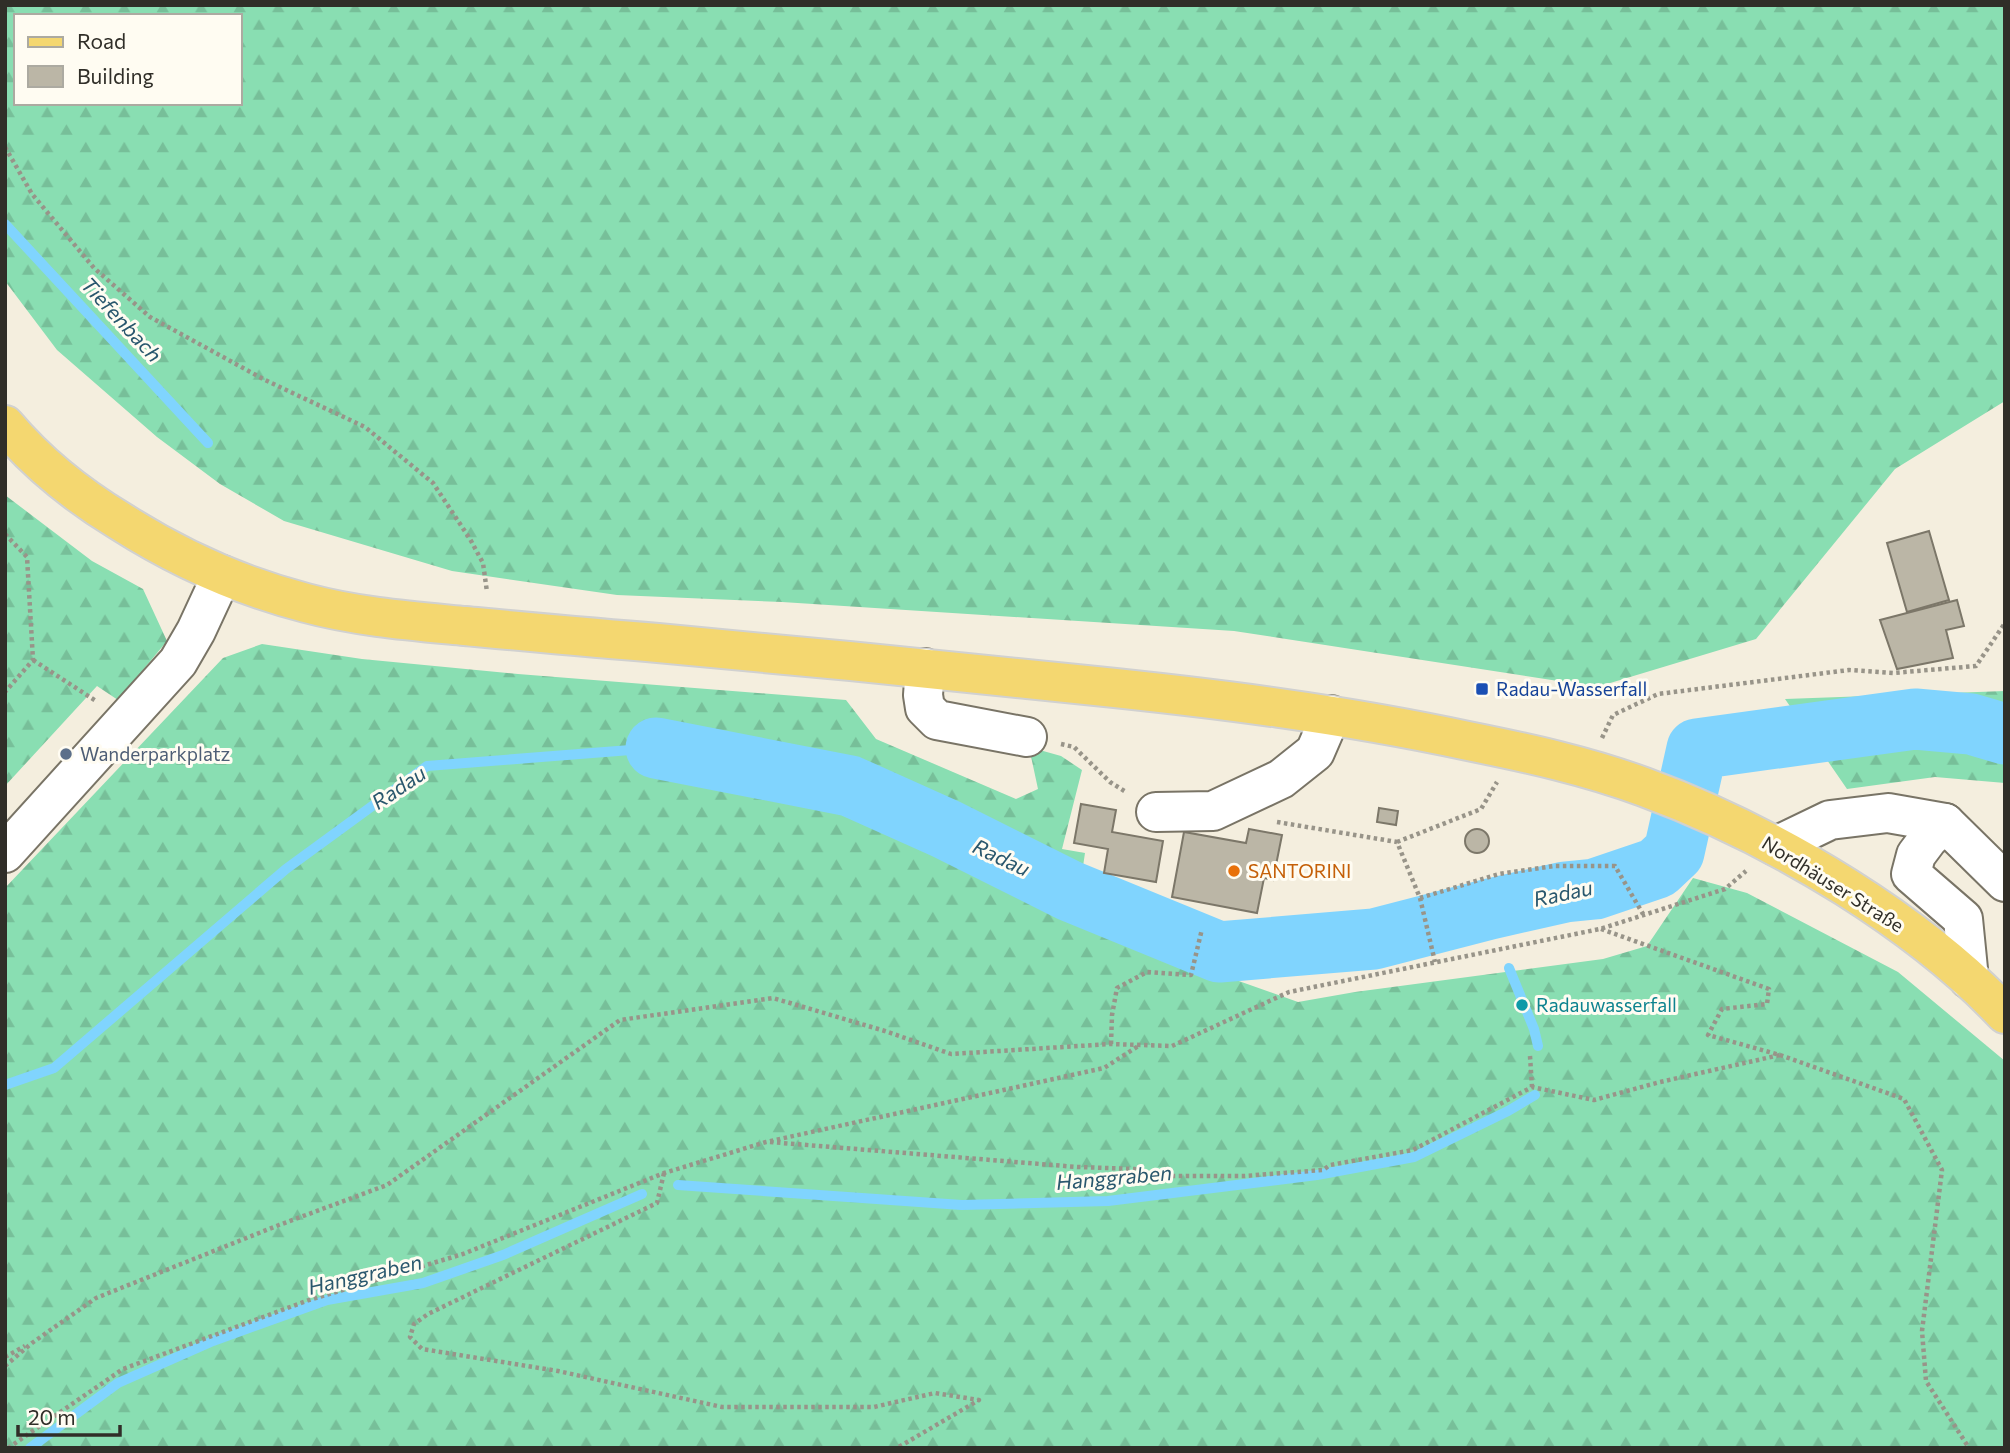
<svg xmlns="http://www.w3.org/2000/svg" width="2010" height="1453" font-family="Commissioner,sans-serif">
  <style>
    .forest { fill: url(#forest-firs); fill-rule: evenodd }
    .lines { fill: none; stroke-linecap: round; stroke-linejoin: round }
    .stream { stroke: #80d4fe; stroke-width: 10 }
    .river { stroke: #80d4fe; stroke-width: 61 }
    .building { fill: #bbb6a6; stroke: #7c7769; stroke-width: 2 }
    .minor-casing { stroke: #797466; stroke-width: 42 }
    .major-casing { stroke: #d1d1d0; stroke-width: 42 }
    .path { stroke: #989489; stroke-width: 4.5; stroke-dasharray: 3.5 3.5; stroke-linecap: butt }
    .minor { stroke: #fff; stroke-width: 38 }
    .major { stroke: #f4d770; stroke-width: 38 }
    .transit-dot { fill: #1a4fb4; stroke: #fffcf2; stroke-width: 2.5 }
    .service-dot { fill: #5c6f8a; stroke: #fffcf2; stroke-width: 2.5 }
    .food-dot { fill: #e8710a; stroke: #fffcf2; stroke-width: 2.5 }
    .culture-dot { fill: #0f9aa8; stroke: #fffcf2; stroke-width: 2.5 }
    .labels { text-anchor: middle; stroke-width: 6; stroke-linejoin: round; paint-order: stroke }
    .transit-label { font-size: 19px; fill: #164399; stroke: #fffcf2; text-anchor: start }
    .service-label { font-size: 19px; fill: #4e5e75; stroke: #fffcf2; text-anchor: start }
    .food-label { font-size: 19px; fill: #c56008; stroke: #fffcf2; text-anchor: start }
    .street-label { font-size: 19px; fill: #302e28; stroke: #fffcf2 }
    .culture-label { font-size: 19px; fill: #0d838f; stroke: #fffcf2; text-anchor: start }
    .water-label { font-size: 21px; font-style: italic; fill: #29576d; stroke: #fffcf2 }
  </style>
  <defs>
    <pattern id="forest-firs" width="22" height="20" patternUnits="userSpaceOnUse" patternTransform="scale(1.75)"><rect width="22" height="20" fill="#89deb2"/><path d="M5 1l3.5 6h-7zM16 11l3.5 6h-7z" fill="#77bf99"/></pattern>
  </defs>
  <rect width="100%" height="100%" fill="#f4eede"/>
  <!-- forest -->
  <g class="forest">
    <path d="M5 5H2005V401L1895 469 1756 639 1597 687 1234 631 782 602 617 595 452 571 284 521 220 484 157 437 57 350 5 281ZM16 16H240V103H16Z"/>
    <path d="M5 495 92 561 143 589 167 641 118 700 97 686 5 786Z"/>
    <path d="M262 644 362 659 518 674 846 700 876 739 1016 799 1038 789 1029 747 1061 756 1082 770 1062 849 1085 853 1076 914 1168 956 1298 1002 1355 992 1603 959 1647 946 1693 878 1747 893 1898 972 2005 1061V1448H5V888L223 658Z"/>
    <path d="M2005 691V783L1935 777 1847 789 1785 699Z"/>
  </g>
  <g class="lines">
    <!-- stream -->
    <g class="stream">
      <path d="M5 224 208 443"/>
      <path d="M1509 968 1534 1029 1538 1046"/>
      <path d="M5 1085 54 1068 286 869 427 766 656 748"/>
      <path d="M678 1185 962 1205 1108 1201 1317 1175 1414 1157 1508 1111 1535 1095"/>
      <path d="M30 1448 118 1383 213 1341 327 1300 423 1283 503 1255 642 1194"/>
    </g>
    <!-- river -->
    <path class="river" d="M656 748 850 786 946 829 1070 891 1219 952 1374 939 1490 909 1565 892 1595 889 1657 868 1674 852 1697 749 1915 719 1971 724 2005 734"/>
  </g>
  <!-- building -->
  <g class="building">
    <path d="M1929 531 1949 600 1907 612 1887 543Z"/>
    <path d="M1957 600 1964 626 1946 630 1953 658 1897 669 1880 620Z"/>
    <path d="M1081 804 1116 810 1112 832 1163 841 1156 882 1104 873 1108 849 1074 843Z"/>
    <path d="M1379 808 1398 811 1396 825 1377 822Z"/>
    <path d="M1249 829 1282 835 1273 880 1264 878 1257 913 1172 897 1184 832 1246 843Z"/>
    <circle cx="1477" cy="841" r="12"/>
  </g>
  <g class="lines">
    <!-- minor casing -->
    <g class="minor-casing">
      <g id="minor">
        <path d="M925 668 923 695 925 708 937 720 1027 737"/>
        <path d="M1156 812 1213 811 1281 779 1315 752 1331 715"/>
        <path d="M1776 846 1830 820 1888 813 1945 823"/>
        <path d="M5 853 178 662 196 631 222 575"/>
        <path d="M1969 979 1963 919 1911 874 1916 855 1928 839 1945 823 2005 882"/>
      </g>
    </g>
    <!-- major casing -->
    <g class="major-casing">
      <path id="major" d="M5 425C38 464 77 495 120 521 178 558 240 586 306 603 358 617 412 621 465 626 530 632 594 638 658 643 801 656 943 670 1086 685 1214 698 1342 714 1468 741 1528 753 1587 766 1644 787 1715 813 1782 847 1846 887 1903 923 1959 965 2005 1014"/>
    </g>
    <!-- path -->
    <g class="path">
      <path d="M5 147 32 194 94 268 150 317 265 380 365 427 433 483 470 539 483 563 487 592"/>
      <path d="M5 534 27 557 33 660 5 692"/>
      <path d="M33 660 96 701"/>
      <path d="M1602 738 1613 715 1658 694 1849 670 1893 673 1976 666 2005 623"/>
      <path d="M1061 744 1074 747 1110 782 1126 792"/>
      <path d="M1277 822 1397 842 1420 898 1435 962"/>
      <path d="M1397 842 1481 809 1497 782"/>
      <path d="M1420 898 1499 874 1554 866H1615L1643 914"/>
      <path d="M1601 929 1769 989 1767 1004 1722 1009 1708 1035 1780 1055 1904 1099 1942 1170 1922 1331 1926 1381 1969 1448"/>
      <path d="M1111 1044 1112 1015 1117 988 1147 972 1191 975 1202 929"/>
      <path d="M1530 1056 1532 1087"/>
      <path d="M770 1142 1077 1167 1135 1169 1141 1176H1244L1323 1170 1330 1165 1413 1150 1532 1087 1594 1100 1660 1082 1780 1055"/>
      <path d="M664 1173 657 1203 428 1314 414 1324 410 1337 422 1349 558 1371 722 1407H874L935 1393 979 1400 897 1448"/>
      <path d="M5 1357 25 1346"/>
      <path d="M5 1366 32 1343 96 1298 279 1225 387 1185 620 1020 773 998 885 1031 951 1054 1111 1044 1172 1046 1289 992 1600 929 1725 889 1746 871"/>
      <path d="M8 1448 123 1369 309 1300 463 1254 664 1173 766 1142 1104 1068 1140 1045"/>
    </g>
    <!-- minor -->
    <use href="#minor" class="minor"/>
    <!-- major -->
    <use href="#major" class="major"/>
  </g>
  <!-- markers -->
  <rect class="transit-dot" x="1475" y="682" width="14" height="14" rx="3.5"/>
  <circle class="service-dot" cx="66" cy="754" r="7"/>
  <circle class="food-dot" cx="1234" cy="871" r="7"/>
  <circle class="culture-dot" cx="1522" cy="1005" r="7"/>
  <g class="labels">
    <!-- transit labels -->
    <g class="transit-label">
      <text x="1496" y="696">Radau-Wasserfall</text>
    </g>
    <!-- service labels -->
    <g class="service-label">
      <text x="80" y="761">Wanderparkplatz</text>
    </g>
    <!-- food labels -->
    <g class="food-label">
      <text x="1248" y="878">SANTORINI</text>
    </g>
    <!-- street labels -->
    <g class="street-label">
      <text transform="translate(1833 884) rotate(32)" y="7">Nordhäuser Straße</text>
    </g>
    <!-- culture labels -->
    <g class="culture-label">
      <text x="1536" y="1012">Radauwasserfall</text>
    </g>
    <!-- water labels -->
    <g class="water-label">
      <text transform="translate(121 320) rotate(47)" y="7">Tiefenbach</text>
      <text transform="translate(399 788) rotate(-34)" y="7">Radau</text>
      <text transform="translate(1001 858) rotate(25)" y="7">Radau</text>
      <text transform="translate(1563 894) rotate(-12)" y="7">Radau</text>
      <text transform="translate(1114 1178) rotate(-5)" y="7">Hanggraben</text>
      <text transform="translate(365 1275) rotate(-13)" y="7">Hanggraben</text>
    </g>
  </g>
  <!-- border -->
  <rect width="2010" height="1453" fill="none" stroke="#302e28" stroke-width="14"/>
  <!-- legend -->
  <rect x="14" y="14" width="228" height="91" fill="#fffcf2" stroke="#acaaa1" stroke-width="2"/>
  <rect x="28" y="37" width="35" height="10" fill="#f4d770" stroke="#acaaa1" stroke-width="2"/>
  <text x="77" y="49" font-size="21" fill="#302e28">Road</text>
  <rect x="28" y="66" width="35" height="21" fill="#bbb6a6" stroke="#acaaa1" stroke-width="2"/>
  <text x="77" y="84" font-size="21" fill="#302e28">Building</text>
  <!-- scale -->
  <path d="M18 1425v10h102v-10" fill="none" stroke="#302e28" stroke-width="3.5"/>
  <text x="28" y="1425" font-size="21" fill="#302e28" stroke="#fffcf2" stroke-width="5" paint-order="stroke">20 m</text>
</svg>
